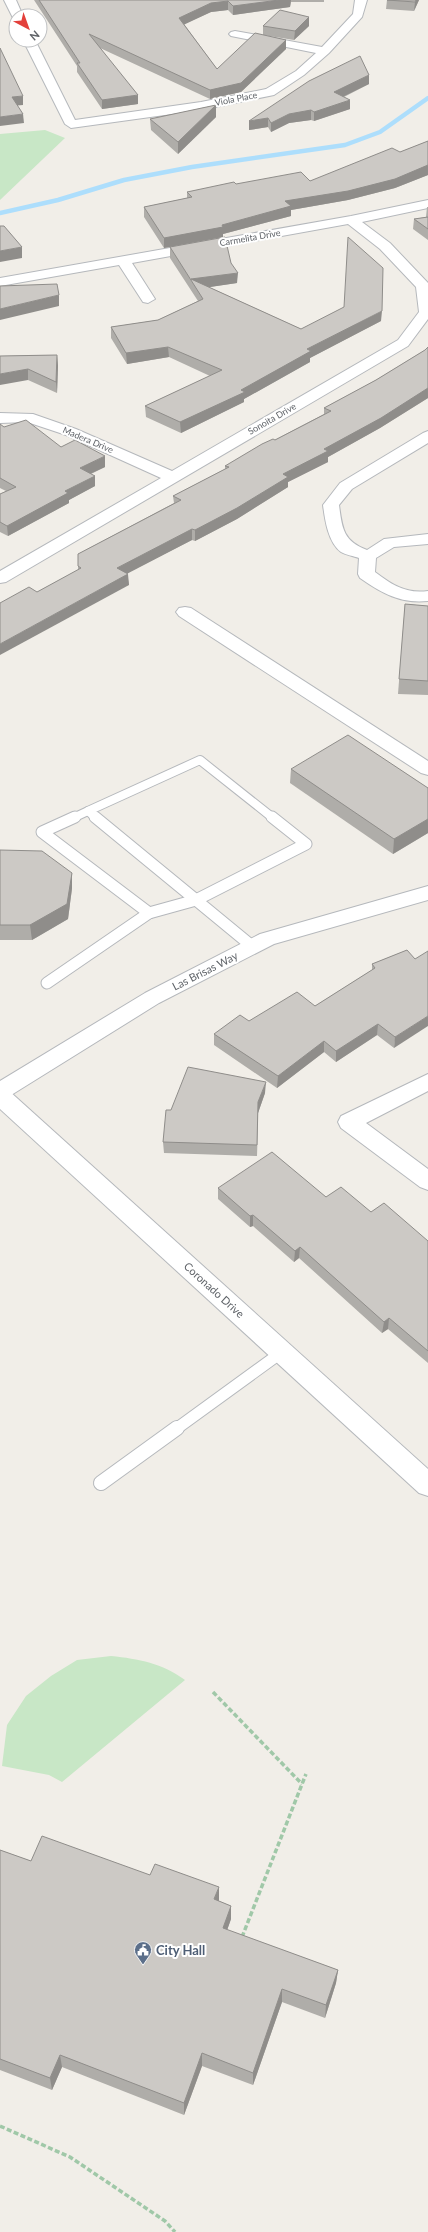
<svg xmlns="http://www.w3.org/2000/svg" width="428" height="2232" font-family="Lato,sans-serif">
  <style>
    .green { fill: #c8e7c6 }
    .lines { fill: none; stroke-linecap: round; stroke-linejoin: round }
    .stream { stroke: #addefc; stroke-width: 4.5 }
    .service-far2-casing { stroke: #b5b8bc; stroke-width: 10 }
    .service-far1-casing { stroke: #b5b8bc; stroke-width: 13 }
    .service-casing { stroke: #b5b8bc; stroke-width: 16 }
    .minor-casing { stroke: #b5b8bc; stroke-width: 2 }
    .tertiary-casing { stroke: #b5b8bc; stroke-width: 2 }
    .path { stroke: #a0c8a8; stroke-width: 3.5; stroke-dasharray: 5 2.5; stroke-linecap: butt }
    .service-far2 { stroke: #fff; stroke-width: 8 }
    .service-far1 { stroke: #fff; stroke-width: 11 }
    .service { stroke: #fff; stroke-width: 14 }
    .minor { fill: #fff; fill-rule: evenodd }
    .tertiary { fill: #fff; fill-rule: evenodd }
    .wall { fill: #afada9 }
    .shaded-wall { fill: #8f8d8a }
    .building { fill: #ccc9c5; stroke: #8f8d8a }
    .labels { text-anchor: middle; stroke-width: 4; stroke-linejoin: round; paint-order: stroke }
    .far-street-label { font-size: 9px; fill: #5f6368; stroke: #fff }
    .street-label { font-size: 11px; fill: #5f6368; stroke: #fff }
    .near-service-label { font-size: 13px; font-weight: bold; fill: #4e5e75; stroke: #fff; text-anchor: start }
  </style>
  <rect width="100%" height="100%" fill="#f1eee8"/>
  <!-- green -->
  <g class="green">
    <path d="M45 130 65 138 0 200V134Z"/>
    <path d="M111 1656C139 1659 162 1663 185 1680L62 1782 49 1775 2 1766 7 1725 26 1696 51 1676 77 1660Z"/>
  </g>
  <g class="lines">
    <!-- stream -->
    <path class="stream" d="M0 213 58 200 124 180 192 167 345 145 380 132 428 98"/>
    <!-- service-far2 casing -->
    <g class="service-far2-casing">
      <g id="service-far2">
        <path d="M73 818 88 811"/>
        <path d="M96 818 88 811 200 760 273 818"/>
      </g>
    </g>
    <!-- service-far1 casing -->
    <g class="service-far1-casing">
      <g id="service-far1">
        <path d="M75 817 42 832 149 913"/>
        <path d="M95 817 196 900"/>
        <path d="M196 900 253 947"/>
        <path d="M196 900 306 844 272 817"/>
        <path d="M47 983 149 913 196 900"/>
        <path d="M176 1429 282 1352"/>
      </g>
    </g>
    <!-- service casing -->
    <g class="service-casing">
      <path id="service" d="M101 1483 177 1428"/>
    </g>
    <!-- minor casing -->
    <g class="minor-casing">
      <g id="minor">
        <path d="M4 0H16L23 16H16V19L13 18Z"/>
        <path d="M355 0H367L362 17 329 53 304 75 274 95 201 110 71 128 65 124 23 40H35L75 120 201 102 266 89 296 71 316 53 231 36 229 34 231 32 235 31 322 47 353 14Z"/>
        <path d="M428 200V208L362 222 390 243 428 283V319L408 346 6 582 0 583V571L161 478 66 435 27 422 0 423V413L33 414 76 429 172 471 398 340 419 312 416 287 380 249 348 224 132 263 155 299 148 303 143 302 119 265 0 286V278L351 216Z"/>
        <path d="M428 431V443L352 489 339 505C342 528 343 541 367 550L384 539 428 534V544L394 547 376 558 375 572C392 585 406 594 428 591V601C401 604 381 593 360 578L358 574 359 558C354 556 346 555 341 552 328 542 325 520 323 505L340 483 423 433Z"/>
        <path d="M185 607 191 608 428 761V775L421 773 179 616 176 612 179 608Z"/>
        <path d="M428 886V900L274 944 159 1003 8 1097 0 1099V1081L145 993 260 934Z"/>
        <path d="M428 1074V1091L366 1123 428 1169V1190L420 1187 341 1128 338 1122 341 1116Z"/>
      </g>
    </g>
    <!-- tertiary casing -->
    <g class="tertiary-casing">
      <path id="tertiary" d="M0 1088 8 1090 428 1469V1496L419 1493 0 1109Z"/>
    </g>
    <!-- path -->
    <g class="path">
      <path d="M213 1692 302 1784"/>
      <path d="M242 1937 306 1774"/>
      <path d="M0 2126 70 2157 165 2221 175 2232"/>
    </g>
    <!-- service-far2 -->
    <use href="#service-far2" class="service-far2"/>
    <!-- service-far1 -->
    <use href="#service-far1" class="service-far1"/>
    <!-- service -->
    <use href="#service" class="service"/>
    <!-- minor -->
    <use href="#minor" class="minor"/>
    <!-- tertiary -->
    <use href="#tertiary" class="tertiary"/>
  </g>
  <!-- wall -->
  <g class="wall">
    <path d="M34 0H324V2H291L290 7 233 15 228 10 211 12 184 24 217 69 286 40V49L241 92 210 99 100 48 138 104 102 109 77 72V66Z"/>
    <path d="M387 0H419L414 11 386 9Z"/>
    <path d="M309 17V26L294 40 263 35V26Z"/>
    <path d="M369 75V84L344 97 350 109 314 121 311 120 289 123 271 132 268 127 249 130V121Z"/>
    <path d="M216 105V117L178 154 151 130 150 119Z"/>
    <path d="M428 141V175L395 188 348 200 291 210V216L223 234V237L164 248 144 217V207L187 198V192L236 184 310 181 400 152Z"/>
    <path d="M427 207H428V240L413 229 414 219 426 217Z"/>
    <path d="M170 247 231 263 237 283 209 287 301 329 381 321 310 358V362L244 399V402L181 433 146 417 145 406 210 376 169 357 127 364 111 338V327L158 320 198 301 170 258Z"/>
    <path d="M428 347V398L380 428 328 457V462L288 482V487L237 519 195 541 192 540 127 573 129 585 37 592 78 570V554L174 503 173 496 225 469V466L324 414V408L376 380 425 350Z"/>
    <path d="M57 355 58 366 57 393 28 380 0 356Z"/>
    <path d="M0 424 4 427 61 447 105 467 91 474 95 476V486L69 500V503L8 536 0 532V494L6 491 0 488Z"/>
    <path d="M405 604 428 606V695L398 694Z"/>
    <path d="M291 769 428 788V833L393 854 290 783Z"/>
    <path d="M0 850 72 873V888L68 919 32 940H0Z"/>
    <path d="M407 950 394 1048 377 1035 336 1062 324 1052 277 1088 214 1045V1034L249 1021 315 1006 372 970V964Z"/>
    <path d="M265 1093 258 1113 257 1156 164 1153 163 1142 171 1110Z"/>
    <path d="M218 1188 326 1197 371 1212 428 1241V1363L388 1329 382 1333 299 1258 294 1262 253 1226 250 1227 218 1199Z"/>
    <path d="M0 1850 31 1861 219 1901 231 1906V1919L227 1930 338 1970 336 1983 325 2018 282 2002 253 2085 202 2066 184 2115 62 2067 52 2090 0 2070Z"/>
  </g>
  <!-- shaded-wall -->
  <g class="shaded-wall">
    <path d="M279 0H291L290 7 233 15V6Z"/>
    <path d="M416 0H419L414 11 415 2Z"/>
    <path d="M228 1V10L211 12 179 27V18L211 3Z"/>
    <path d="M309 17V26L294 40 295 31Z"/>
    <path d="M286 40V49L241 92 210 99V90Z"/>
    <path d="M369 75V84L334 101V92Z"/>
    <path d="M138 95V104L102 109V100Z"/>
    <path d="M23 96V105L12 106V97Z"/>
    <path d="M350 100V109L314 121V112Z"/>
    <path d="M216 105V117L178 154V142Z"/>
    <path d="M311 110V120L289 123 271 132V123L289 114Z"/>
    <path d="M23 114 24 123 0 126V117Z"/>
    <path d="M268 118V127L249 130V121Z"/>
    <path d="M428 165V175L395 188 348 200 291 210V216L223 234V237L164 248V238L222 225 285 201Z"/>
    <path d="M22 247V258L0 262V251Z"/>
    <path d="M238 273 237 283 197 289 191 279Z"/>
    <path d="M59 295V306L0 320V309Z"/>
    <path d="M382 311 381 321 310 358V362L244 399V402L181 433 180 422 241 390 307 349Z"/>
    <path d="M168 347 169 357 127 364 126 353Z"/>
    <path d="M57 355 58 366 57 393 56 382Z"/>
    <path d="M28 369V380L0 385V374Z"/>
    <path d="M428 388V398L380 428 328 457V462L288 482V487L237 519 195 541V530L283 474 324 449Z"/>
    <path d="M105 456V467L81 478 80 468Z"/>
    <path d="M95 476V486L69 500V503L8 536 7 526 65 491Z"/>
    <path d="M192 529V540L117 579V568Z"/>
    <path d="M128 574 129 585 0 655V644Z"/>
    <path d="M428 819V833L393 854 394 839Z"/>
    <path d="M72 873V888L68 919 32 940 30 925Z"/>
    <path d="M428 1016V1026L394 1048 395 1037Z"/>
    <path d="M378 1024 377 1035 336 1062V1051Z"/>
    <path d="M324 1041V1052L277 1088 278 1076Z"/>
    <path d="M266 1082 265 1093 258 1113 257 1156 258 1102Z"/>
    <path d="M253 1215V1226L250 1227V1216Z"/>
    <path d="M300 1247 299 1258 294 1262 295 1251Z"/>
    <path d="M389 1318 388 1329 382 1333 384 1322Z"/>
    <path d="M219 1887V1901L214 1913V1899Z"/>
    <path d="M231 1906V1919L223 1942V1928Z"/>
    <path d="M338 1970 336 1983 325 2018 326 2005Z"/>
    <path d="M282 1989V2002L253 2085V2073Z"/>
    <path d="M202 2053V2066L184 2115V2103Z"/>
    <path d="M60 2055 62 2067 52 2090 50 2078Z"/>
  </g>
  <!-- building -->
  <g class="building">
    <path d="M39 0H279L233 6 228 1 211 3 179 18 217 69 255 33 286 40 241 83 210 90 89 34 138 95 102 100 77 63H80Z"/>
    <path d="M387 0H416L415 2Z"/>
    <path d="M280 10 309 17 295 31 263 26Z"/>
    <path d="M0 48 23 96 12 97 23 114 0 117Z"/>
    <path d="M360 56 369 75 334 92 350 100 314 112 311 110 289 114 271 123 268 118 249 121 309 81Z"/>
    <path d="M216 105 178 142 150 119Z"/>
    <path d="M428 141V165L395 179 348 191 285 201 291 206 222 225 223 227 164 238 144 207 192 197 187 192 234 182 236 184 301 172 310 181 392 148 400 152Z"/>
    <path d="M428 217V229L414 219Z"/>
    <path d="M0 226H4L22 247 0 251Z"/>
    <path d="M225 237 231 263 238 273 191 279 301 329 344 307 348 237 383 268 382 311 307 349 311 351 241 390 245 392 180 422 145 406 222 370 168 347 126 353 111 327 158 320 203 299 170 247Z"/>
    <path d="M57 284 59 295 0 309V286Z"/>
    <path d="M428 347V388L381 418 324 449 328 451 283 474 288 477 237 508 195 530 192 529 117 568 128 574 0 644V603L29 587 37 592 81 568 78 566V554L181 500 173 496 229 467 225 466 262 444 273 439 275 440 331 411 324 408 376 380 425 350Z"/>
    <path d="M57 355 56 382 28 369 0 374V356Z"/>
    <path d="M26 420 61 447 75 440 105 456 80 468 95 476 65 491 68 493 7 526 0 522V494L16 487 0 478V424L4 427Z"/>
    <path d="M405 604 428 606V681L399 679Z"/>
    <path d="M348 735 428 788V819L394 839 291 769Z"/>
    <path d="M0 850 42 851 72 873 67 904 30 925H0Z"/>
    <path d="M407 950 415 959 428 951V1016L395 1037 378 1024 336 1051 324 1041 278 1076 214 1034 240 1015 249 1021 297 992 315 1006 375 968 372 964Z"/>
    <path d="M188 1067 266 1082 258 1102 257 1145 163 1142 166 1110H171Z"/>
    <path d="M272 1152 326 1197 341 1187 371 1212 384 1203 428 1241V1351L389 1318 384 1322 300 1247 295 1251 253 1215 250 1216 218 1188Z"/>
    <path d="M42 1836 150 1875 155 1864 219 1887 214 1899 231 1906 223 1928 338 1970 326 2005 282 1989 253 2073 202 2053 184 2103 60 2055 50 2078 0 2059V1850L31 1861Z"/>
  </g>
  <!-- icons -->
  <defs>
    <g id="civic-pin" transform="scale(0.9)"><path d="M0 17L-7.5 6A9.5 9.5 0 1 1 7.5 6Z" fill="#5c6f8a" stroke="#fff"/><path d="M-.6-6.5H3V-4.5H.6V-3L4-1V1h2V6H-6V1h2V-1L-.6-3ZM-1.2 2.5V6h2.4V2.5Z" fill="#fff"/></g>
  </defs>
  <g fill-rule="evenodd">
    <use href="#civic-pin" x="143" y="1950"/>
  </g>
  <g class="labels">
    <!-- far-street labels -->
    <g class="far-street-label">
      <text transform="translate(236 99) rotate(-11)" y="3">Viola Place</text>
      <text transform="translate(250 238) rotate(-10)" y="3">Carmelita Drive</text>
      <text transform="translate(272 419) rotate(-30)" y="3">Sonoita Drive</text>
      <text transform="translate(88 440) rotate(23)" y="3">Madera Drive</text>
    </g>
    <!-- street labels -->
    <g class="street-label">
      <text transform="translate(205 971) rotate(-27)" y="4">Las Brisas Way</text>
      <text transform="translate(214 1290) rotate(42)" y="4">Coronado Drive</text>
    </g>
    <!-- near-service labels -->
    <g class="near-service-label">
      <text x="156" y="1955">City Hall</text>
    </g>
  </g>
  <!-- north arrow -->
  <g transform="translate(28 28) rotate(139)"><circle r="19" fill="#ffffff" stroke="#bfc1c3"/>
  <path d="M0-3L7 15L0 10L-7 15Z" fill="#e3403b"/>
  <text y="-6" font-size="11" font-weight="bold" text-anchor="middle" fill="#5f6368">N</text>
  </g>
</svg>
